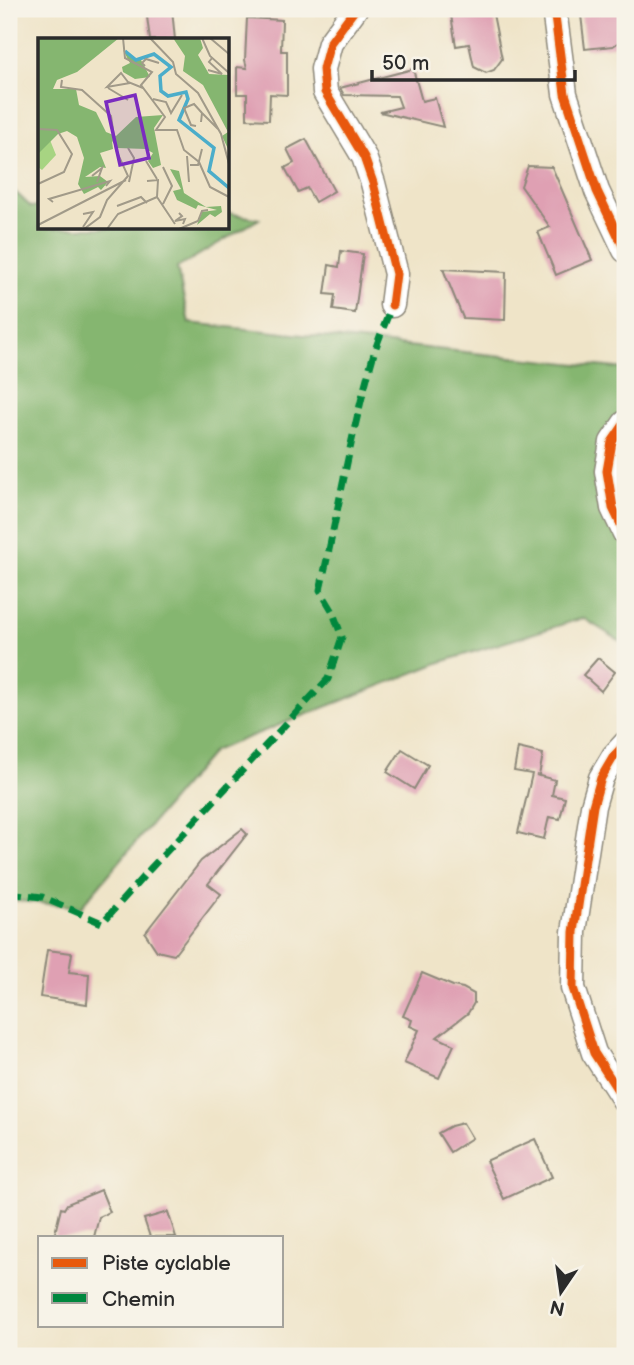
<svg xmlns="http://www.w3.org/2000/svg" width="634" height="1365" font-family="'Balsamiq Sans',sans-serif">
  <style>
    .forest { fill: #85b670; stroke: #58704e; stroke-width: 2 }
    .building { fill: #dfa0b3 }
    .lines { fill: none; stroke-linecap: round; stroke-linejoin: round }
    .minor-casing { stroke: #8d887a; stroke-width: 27 }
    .minor { stroke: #fff; stroke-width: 24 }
    .quiet { stroke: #00873e; stroke-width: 7; stroke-dasharray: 14 7; stroke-linecap: butt }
    .cycleway-casing { stroke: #f7f3e8; stroke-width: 13 }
    .cycleway { stroke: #e8590c; stroke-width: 9 }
    .inset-river { fill: none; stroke: #4badca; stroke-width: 3.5 }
    .inset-road { fill: none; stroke: #a19a89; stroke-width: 2 }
    .view { fill: #7b2cbf; fill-opacity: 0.15; stroke: #7b2cbf; stroke-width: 3.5 }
    .inset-edge { fill: none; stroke: #2b2b2b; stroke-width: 3.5 }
  </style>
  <rect width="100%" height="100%" fill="#f7f3e8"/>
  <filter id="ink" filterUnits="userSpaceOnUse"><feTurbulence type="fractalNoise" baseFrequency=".0143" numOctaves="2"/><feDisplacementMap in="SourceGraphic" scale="14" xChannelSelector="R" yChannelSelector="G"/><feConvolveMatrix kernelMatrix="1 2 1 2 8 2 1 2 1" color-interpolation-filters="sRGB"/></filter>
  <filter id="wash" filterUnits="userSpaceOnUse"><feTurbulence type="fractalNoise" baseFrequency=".00686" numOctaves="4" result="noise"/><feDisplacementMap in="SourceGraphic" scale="28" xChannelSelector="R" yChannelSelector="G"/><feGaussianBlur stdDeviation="1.57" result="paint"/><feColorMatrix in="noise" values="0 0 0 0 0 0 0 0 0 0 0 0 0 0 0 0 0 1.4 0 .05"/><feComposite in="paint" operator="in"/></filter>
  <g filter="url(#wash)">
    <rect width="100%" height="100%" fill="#efe4c8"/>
    <!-- forest -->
    <path class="forest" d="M9 186 31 207 40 206V228H228V213L259 219 177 268 189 323 625 369V644L583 618 441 662 213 751 81 907 9 900Z"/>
    <g id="blocks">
      <!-- building -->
      <g class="building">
        <path d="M146 9H172L175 40H150Z"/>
        <path d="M450 9H492L502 59 494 70 486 73 474 67 469 44 456 46Z"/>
        <path d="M595 9H625V38L613 46 585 49 581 15 596 13Z"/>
        <path d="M247 18 282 20 281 51H287V95L270 94 269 120 247 119V94H237V67L247 68 245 60Z"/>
        <path d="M413 69 422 101 435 98 443 127 380 112 401 107 397 96 344 95 340 88Z"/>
        <path d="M306 139 334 191 315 202 307 188 298 192 285 168 294 163 287 149Z"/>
        <path d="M528 166 552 167 592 260 556 275 538 232 550 227 521 186Z"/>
        <path d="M341 251 363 254 355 313 333 310 335 295 325 294 329 265 339 267Z"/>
        <path d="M443 269 506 272 505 320 463 318Z"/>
        <path d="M598 658 615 672 601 691 583 675Z"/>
        <path d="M518 748 543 754 539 776 536 775 555 780 552 795 565 798 560 819 549 817 544 839 518 833 532 774 514 771Z"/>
        <path d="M402 749 428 765 414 789 387 772Z"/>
        <path d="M242 829 247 834 208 884 221 894 174 955 157 951 145 933 201 861Z"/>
        <path d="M47 950 72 953 69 972 89 974 87 1004 40 997Z"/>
        <path d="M422 973 453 986 463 988 474 994V1003L468 1013 437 1037 454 1045 439 1078 404 1063 419 1030 410 1026 412 1020 403 1016Z"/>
        <path d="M463 1123 472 1138 450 1152 438 1133 451 1126Z"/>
        <path d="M535 1139 552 1177 504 1199 486 1161Z"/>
        <path d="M101 1190 110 1212 99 1217 94 1237H54L61 1208 64 1209 67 1204Z"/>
        <path d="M168 1212 176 1237H150L144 1219Z"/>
      </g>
    </g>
  </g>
  <g filter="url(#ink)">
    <use href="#blocks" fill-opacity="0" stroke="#8d887a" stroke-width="2"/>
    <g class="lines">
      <!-- minor casing -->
      <g class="minor-casing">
        <g id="minor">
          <path d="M355 9 330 43 323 69 325 92 364 157 373 183 396 274 392 305"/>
          <path d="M554 9 565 94 597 191 625 250"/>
          <path d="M625 423 612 442 607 471 613 508 625 533"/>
          <path d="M625 744 614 756 601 778 593 806 574 932 573 988 594 1053 625 1101"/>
        </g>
      </g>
      <!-- minor -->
      <use href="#minor" class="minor"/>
      <!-- quiet -->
      <path class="quiet" d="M9 893 42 897 102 923 150 869 328 679 342 637 332 610 320 590C338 514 350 436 372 360 377 342 385 324 392 305"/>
      <!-- cycleway casing -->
      <g class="cycleway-casing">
        <g id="cycleway">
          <path d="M355 9 330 43 323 69 325 92 364 157 373 183 396 274 392 305"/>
          <path d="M554 9 565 94 597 191 625 250"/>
          <path d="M625 423 612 442 607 471 613 508 625 533"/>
          <path d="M625 744 614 756 601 778 593 806 574 932 573 988 594 1053 625 1101"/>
        </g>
      </g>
      <!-- cycleway -->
      <use href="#cycleway" class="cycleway"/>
    </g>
  </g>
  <!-- overview -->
  <g transform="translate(38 38)">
    <rect width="191" height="191" fill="#efe4c8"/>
    <path d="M0 98 12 102 18 117 4 132 0 129Z" fill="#a7d482"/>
    <path d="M0 0H81L39 34 19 42 15 51H38L41 67 58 74 68 94 78 98 98 79 125 77 116 90 123 127 115 130 110 123 115 115 108 111 79 110 74 103 75 111 62 115 68 130 62 129 47 139 62 138 70 144 63 152 60 149 46 156 40 146 46 120 39 99 29 93 20 96 0 116ZM135 0H162L165 10 160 17 171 36 191 37V113L184 98 190 94 165 47 145 33 147 18ZM85 12 96 22H103L112 39 97 41 85 34 84 29 92 25ZM132 131 141 133 146 155 168 169 183 168 184 174 177 179 172 176 159 187 164 174 179 172 160 167 158 171 139 162 135 153 143 151Z" fill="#85b670"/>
    <path class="inset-river" d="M87 13 98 22 116 16 133 29 122 38 123 53 130 58 148 54 150 61 141 82 176 110 171 133 191 150"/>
    <path class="inset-road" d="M85 0 87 20 114 34 103 47 127 79 118 92H139L146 112 161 124 172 149 191 159M112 0 135 24 138 36 160 55 183 96 191 126M164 0 172 18 191 35M172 0 191 16M107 28 104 25 108 21 121 25M170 32 184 36 171 24 174 20M24 42 23 49 44 52 73 78 78 112 90 138 69 162 62 179 46 191M92 45 69 49 83 35 90 44 105 50M70 50 90 62M115 61 128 64 133 75 144 57M163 84 164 75 180 91M158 88 153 87 146 70 156 66 164 75M0 91 19 92 34 116 26 134 0 146M90 110 96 120 91 144M149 118 151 144M108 123 119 141M152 127H160L164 111M54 138 64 130 59 144M109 143 120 142 119 159M119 159 137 186M15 164 11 161 72 143 68 148M125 166 134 148 125 129M79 168 103 159 109 165M141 175 144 178 137 183 147 181 145 186M45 176 55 174 45 189M0 187 88 142M69 191 80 176 119 159M141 191 160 183 164 173 170 172"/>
    <path class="view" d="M97 57 111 120 82 127 68 64Z"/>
    <rect width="191" height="191" class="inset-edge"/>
  </g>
  <!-- margin -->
  <rect width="634" height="1365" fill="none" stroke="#f7f3e8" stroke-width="35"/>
  <!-- legend -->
  <rect x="38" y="1236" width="245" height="91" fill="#f7f3e8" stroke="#a5a39c" stroke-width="2"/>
  <rect x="52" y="1258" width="35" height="10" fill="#e8590c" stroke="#a5a39c" stroke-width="2"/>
  <text x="102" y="1270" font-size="21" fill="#2b2b2b">Piste cyclable</text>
  <rect x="52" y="1293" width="35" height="10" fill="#00873e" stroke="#a5a39c" stroke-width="2"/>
  <text x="102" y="1306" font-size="21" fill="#2b2b2b">Chemin</text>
  <!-- north arrow -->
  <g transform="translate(561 1292) rotate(193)" stroke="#f7f3e8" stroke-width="5" paint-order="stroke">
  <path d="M0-5L12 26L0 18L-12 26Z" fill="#2b2b2b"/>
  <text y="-10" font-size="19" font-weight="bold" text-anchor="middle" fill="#2b2b2b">N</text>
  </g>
  <!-- scale -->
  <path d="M372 70v10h203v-10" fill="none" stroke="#2b2b2b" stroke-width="3.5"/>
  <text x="382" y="70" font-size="21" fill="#2b2b2b" stroke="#f7f3e8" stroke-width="5" paint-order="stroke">50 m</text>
</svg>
